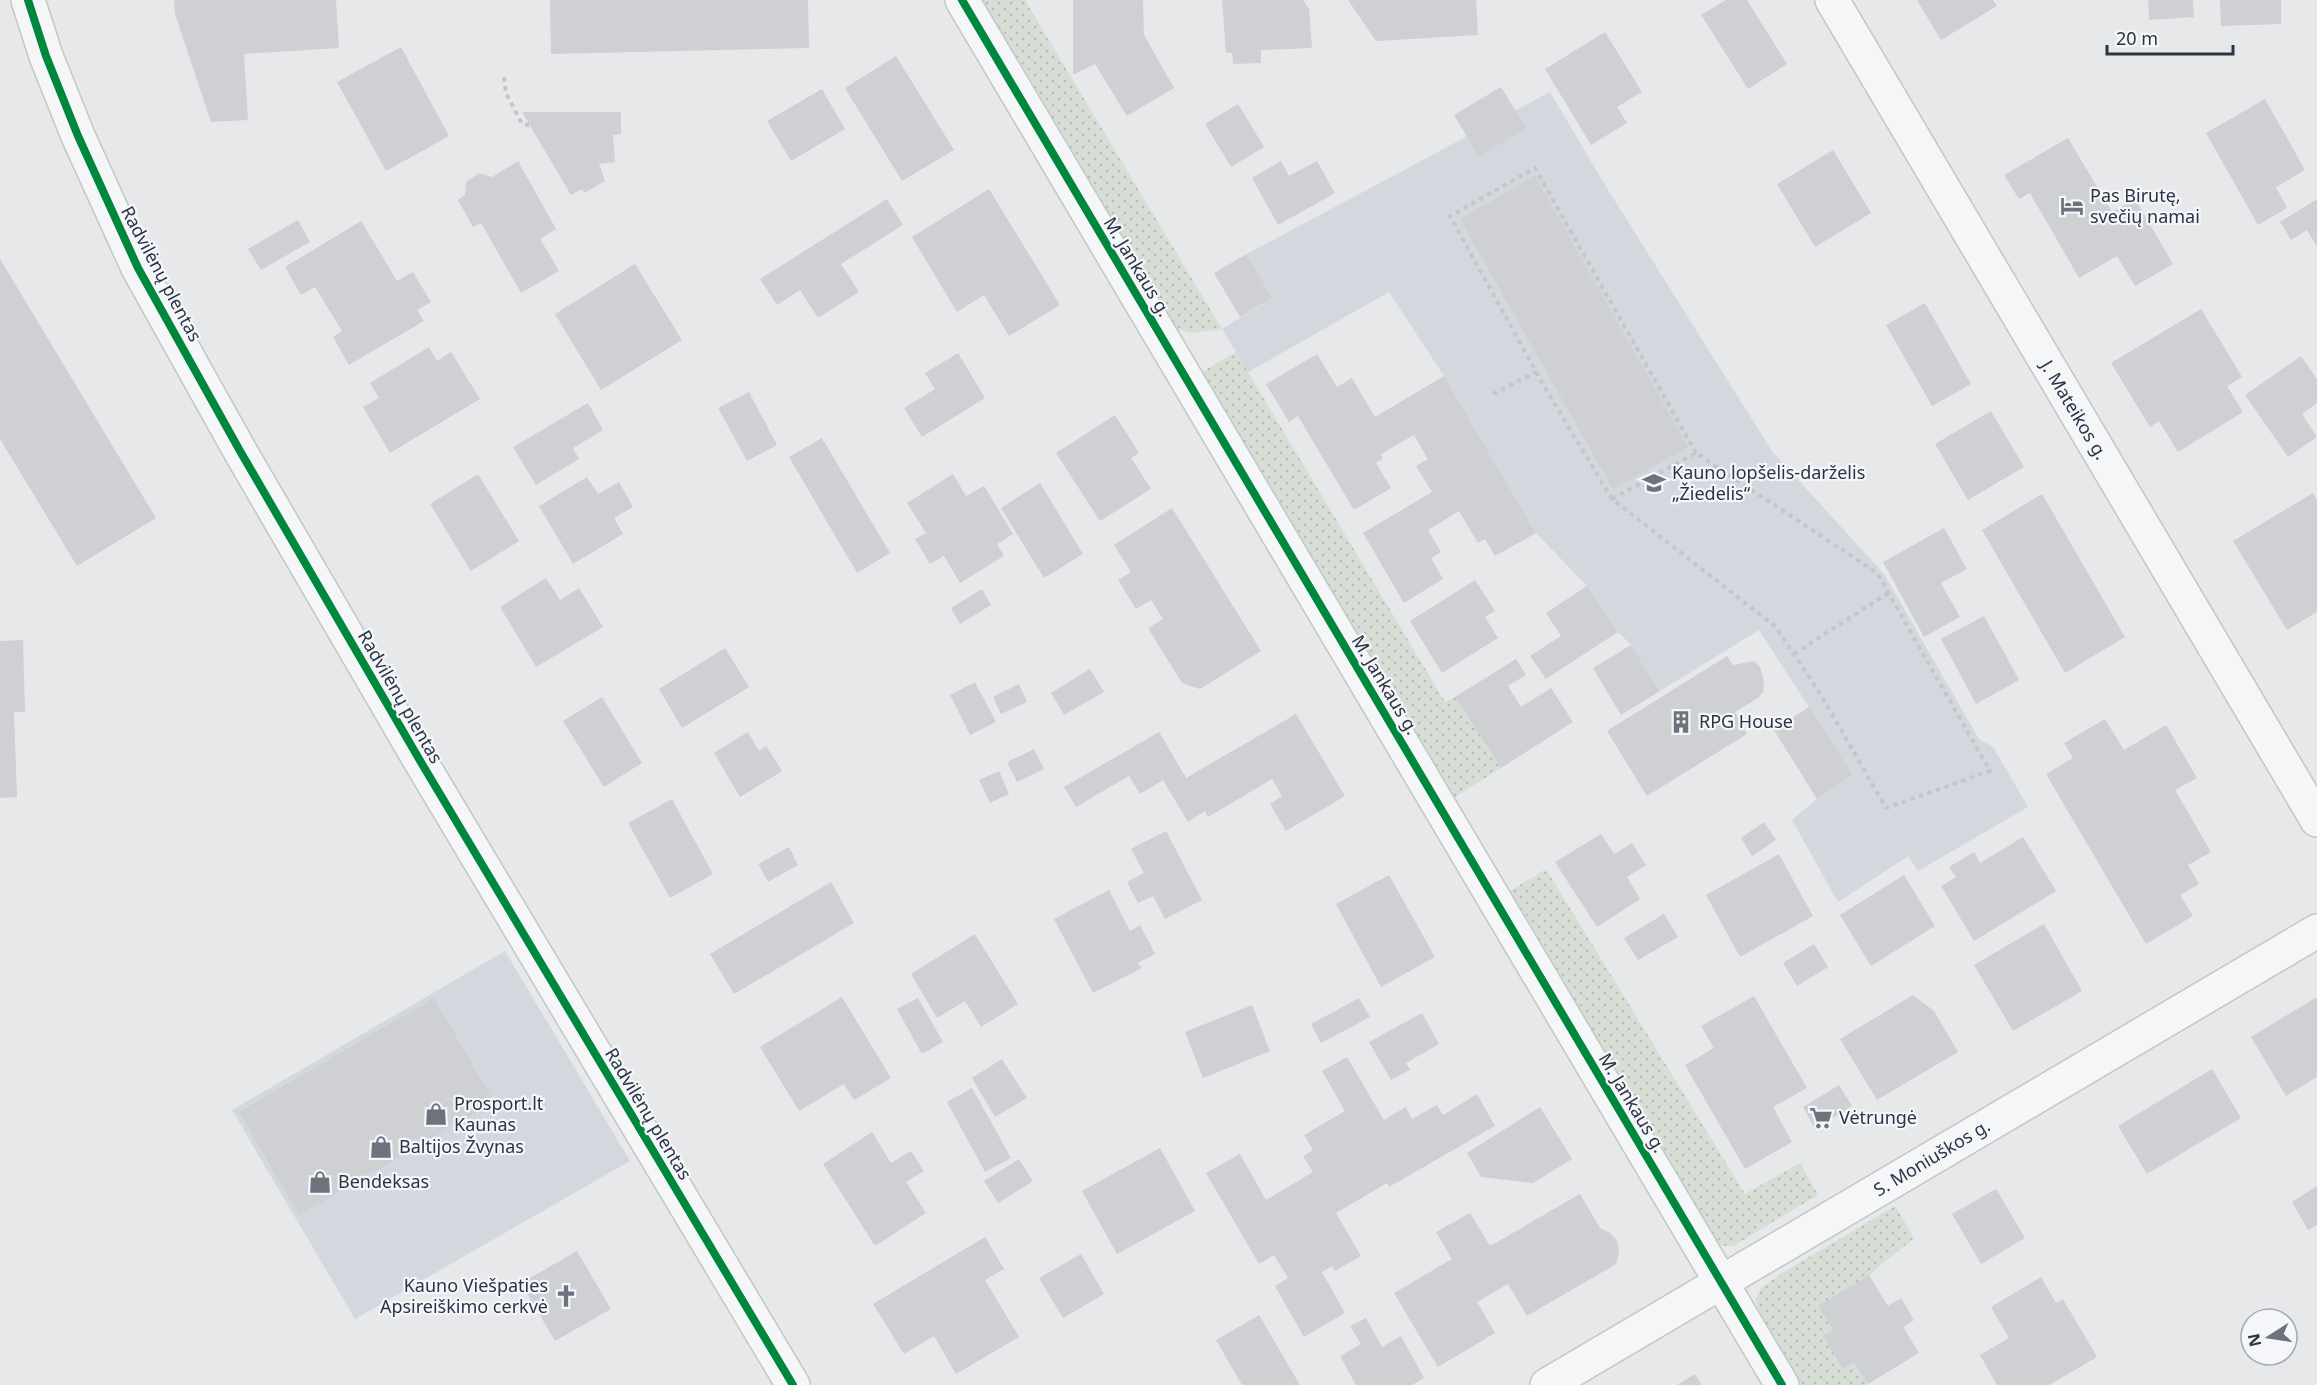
<svg xmlns="http://www.w3.org/2000/svg" width="2317" height="1385" font-family="'Noto Sans',sans-serif">
  <style>
    .built { fill: #d4d7dd }
    .grass { fill: url(#grass-dots) }
    .building { fill: #ced0d3 }
    .lines { fill: none; stroke-linecap: round; stroke-linejoin: round }
    .minor-casing { stroke: #c4c6c8; stroke-width: 36 }
    .path { stroke: #c5c6ca; stroke-width: 4; stroke-dasharray: 4.5 4.5; stroke-linecap: butt }
    .minor { stroke: #f5f6f7; stroke-width: 33 }
    .cycleway-casing { stroke: #f4f6f9; stroke-width: 11 }
    .cycleway { stroke: #00873e; stroke-width: 8 }
    .labels { text-anchor: middle; stroke-width: 4.5; stroke-linejoin: round; paint-order: stroke }
    .poi-label { font-size: 18px; fill: #2b3445; stroke: #f4f6f9; text-anchor: start }
    .street-label { font-size: 18px; fill: #2b3445; stroke: #f4f6f9 }
  </style>
  <defs>
    <pattern id="grass-dots" width="8" height="8" patternUnits="userSpaceOnUse" patternTransform="scale(1.5)"><rect width="8" height="8" fill="#d6ded6"/><path d="M2 2h.1M6 6h.1" fill="none" stroke="#b8bfb9" stroke-width="1.8" stroke-linecap="round"/></pattern>
  </defs>
  <rect width="100%" height="100%" fill="#e6e8ea"/>
  <!-- built -->
  <g class="built">
    <path d="M1550 92 1605 185 1772 451 1884 574 1979 739 1993 747 2028 807 1918 871 1908 856 1838 902 1792 820 1817 799 1853 775 1759 630 1660 691 1631 645 1618 632 1587 586 1536 533 1444 376 1389 292 1248 372 1222 329 1272 298 1247 254Z"/>
    <path d="M505 951 630 1161 355 1319 232 1110Z"/>
  </g>
  <!-- grass -->
  <g class="grass">
    <path d="M980 0H1025L1222 329 1191 333 1175 329Z"/>
    <path d="M1236 352 1445 702 1455 697 1501 768 1452 799 1200 373Z"/>
    <path d="M1546 869 1745 1194 1800 1163 1818 1195 1733 1246H1725L1712 1242 1507 893Z"/>
    <path d="M1895 1206 1914 1238 1869 1275 1818 1306 1833 1330 1824 1336 1843 1369 1854 1363 1868 1385H1798L1760 1320 1756 1299 1761 1288 1784 1272Z"/>
  </g>
  <!-- building -->
  <g class="building">
    <path d="M174 0H336L339 48 244 54 248 120 211 122 175 14Z"/>
    <path d="M550 0H808L809 48 551 54Z"/>
    <path d="M1073 0H1143L1144 35 1174 88 1127 116 1095 64 1073 75Z"/>
    <path d="M1222 0H1303L1309 9 1312 48 1261 50V63L1233 64 1232 53H1226Z"/>
    <path d="M1348 0H1476L1478 35 1376 41Z"/>
    <path d="M1726 0H1747L1787 64 1748 89 1701 15Z"/>
    <path d="M1917 0H1993L1997 6 1941 40Z"/>
    <path d="M2148 0H2193L2194 17 2149 20Z"/>
    <path d="M2220 0H2281V24L2221 26Z"/>
    <path d="M1605 32 1642 92 1617 107 1627 123 1591 145 1545 69Z"/>
    <path d="M401 47 449 136 386 171 337 82Z"/>
    <path d="M896 56 954 150 902 181 845 88Z"/>
    <path d="M1501 87 1526 128 1479 157 1454 115Z"/>
    <path d="M822 89 845 129 791 161 767 121Z"/>
    <path d="M2265 99 2305 170 2276 187 2287 208 2258 225 2206 133Z"/>
    <path d="M1238 104 1264 147 1231 167 1205 124Z"/>
    <path d="M522 112H621V134L613 135 615 162 599 164 605 181 584 193 582 189 571 195Z"/>
    <path d="M2068 138 2112 212 2135 199 2173 264 2135 286 2117 256 2079 278 2030 193 2019 199 2004 175Z"/>
    <path d="M1833 150 1871 213 1815 247 1777 184Z"/>
    <path d="M518 161 556 229 540 239 559 271 521 293 481 223 473 227 458 200 465 195 466 182 479 173 492 177Z"/>
    <path d="M1281 161 1289 176 1317 161 1335 193 1278 225 1252 178Z"/>
    <path d="M1535 176 1688 447 1613 489 1460 219Z"/>
    <path d="M989 189 1060 305 1009 336 984 295 957 312 912 237Z"/>
    <path d="M887 199 903 225 841 264 859 292 818 318 800 290 777 305 760 279Z"/>
    <path d="M2317 199V247L2307 230 2291 240 2280 222Z"/>
    <path d="M298 220 310 242 261 270 248 249Z"/>
    <path d="M361 221 397 281 413 272 431 302 417 310 424 321 349 365 333 337 342 331 315 287 301 295 285 267Z"/>
    <path d="M1247 254 1272 298 1240 317 1214 273Z"/>
    <path d="M0 259 156 518 77 566 0 439Z"/>
    <path d="M635 264 682 340 601 390 555 314Z"/>
    <path d="M1925 303 1971 384 1932 406 1886 325Z"/>
    <path d="M2201 309 2242 377 2227 386 2243 412 2178 452 2159 421 2150 427 2111 363Z"/>
    <path d="M429 347 437 361 451 352 480 399 390 453 363 407 379 398 370 383Z"/>
    <path d="M958 353 985 398 922 437 904 408 935 389 925 373Z"/>
    <path d="M1317 354 1337 387 1352 378 1375 417 1444 376 1536 533 1495 556 1485 539 1478 543 1459 511 1428 530 1441 552 1431 558 1443 579 1404 603 1363 533 1432 492 1416 466 1428 459 1414 435 1381 454 1383 458 1376 463 1391 488 1354 510 1298 416 1289 422 1266 384Z"/>
    <path d="M2301 356 2317 379V403L2302 414 2317 437 2288 457 2245 395Z"/>
    <path d="M749 392 777 445 747 461 718 408Z"/>
    <path d="M588 403 603 430 573 448 579 459 536 485 513 447Z"/>
    <path d="M1991 411 2024 467 1968 500 1935 444Z"/>
    <path d="M1115 415 1139 453 1131 458 1151 489 1100 521 1056 453Z"/>
    <path d="M822 438 890 553 857 573 789 457Z"/>
    <path d="M478 474 519 541 471 571 430 504Z"/>
    <path d="M953 474 966 496 984 486 1013 534 997 544 1004 556 960 583 944 556 930 564 915 539 926 533 907 503Z"/>
    <path d="M587 477 598 494 619 482 633 507 614 518 623 534 573 564 539 506Z"/>
    <path d="M1040 483 1083 554 1044 578 1001 508Z"/>
    <path d="M2313 493 2317 500V612L2287 630 2233 541Z"/>
    <path d="M2042 494 2125 637 2065 673 1982 530Z"/>
    <path d="M1172 508 1261 651 1200 689 1182 683 1148 628 1163 619 1151 600 1136 609 1118 580 1131 572 1114 545Z"/>
    <path d="M1944 528 1967 569 1941 583 1960 617 1924 637 1883 562Z"/>
    <path d="M546 578 560 600 579 588 603 627 536 667 500 607Z"/>
    <path d="M1475 580 1495 611 1485 617 1498 638 1442 673 1410 621Z"/>
    <path d="M1587 586 1618 632 1546 679 1530 656 1561 636 1546 613Z"/>
    <path d="M982 589 991 605 960 624 951 608Z"/>
    <path d="M1984 616 2019 680 1976 704 1941 639Z"/>
    <path d="M23 640 25 712H14L17 797 0 798V641Z"/>
    <path d="M1631 645 1660 691 1621 715 1593 668Z"/>
    <path d="M725 648 749 687 682 728 659 689Z"/>
    <path d="M1727 656 1733 665 1754 661 1760 667 1764 682 1763 692 1758 698 1735 712 1747 734 1647 796 1607 731Z"/>
    <path d="M1516 659 1526 675 1508 686 1521 707 1551 688 1573 722 1501 768 1455 697Z"/>
    <path d="M1090 669 1104 692 1064 715 1051 693Z"/>
    <path d="M975 682 996 722 970 735 950 695Z"/>
    <path d="M1019 684 1027 702 1001 714 993 697Z"/>
    <path d="M602 697 642 763 604 787 563 721Z"/>
    <path d="M1809 707 1853 775 1817 799 1774 730Z"/>
    <path d="M1296 714 1345 796 1286 831 1270 804 1282 796 1272 779 1208 817 1205 811 1188 822 1163 780 1140 794 1129 776 1076 807 1064 787 1159 732 1186 778Z"/>
    <path d="M2105 719 2124 750 2166 725 2197 778 2175 790 2211 852 2188 865 2199 884 2180 895 2193 916 2146 944 2046 774 2073 758 2064 743Z"/>
    <path d="M748 732 759 751 766 746 782 771 740 797 714 753Z"/>
    <path d="M1034 749 1044 769 1017 782 1007 762Z"/>
    <path d="M999 771 1009 794 990 803 979 780Z"/>
    <path d="M672 799 713 874 670 898 628 823Z"/>
    <path d="M1764 822 1776 840 1752 856 1741 838Z"/>
    <path d="M1166 831 1202 900 1165 919 1153 896 1138 903 1127 882 1144 873 1131 849Z"/>
    <path d="M1601 834 1614 854 1632 843 1646 865 1627 877 1640 899 1597 927 1555 862Z"/>
    <path d="M2023 837 2056 891 1974 941 1941 886 1956 877 1949 867 1974 852 1980 863Z"/>
    <path d="M789 847 798 865 768 882 758 864Z"/>
    <path d="M1779 854 1813 916 1740 957 1706 895Z"/>
    <path d="M1389 875 1435 957 1381 987 1336 904Z"/>
    <path d="M1904 875 1935 926 1871 966 1840 915Z"/>
    <path d="M831 882 854 923 734 994 710 954Z"/>
    <path d="M1109 890 1130 931 1140 925 1155 954 1138 963 1142 968 1093 993 1054 919Z"/>
    <path d="M1664 914 1678 937 1638 960 1624 938Z"/>
    <path d="M2044 924 2082 991 2013 1031 1974 965Z"/>
    <path d="M975 934 1018 1004 981 1027 965 1001 937 1018 911 974Z"/>
    <path d="M1814 944 1828 967 1797 986 1783 963Z"/>
    <path d="M1913 995 1934 1011 1958 1052 1877 1100 1840 1039Z"/>
    <path d="M1754 996 1807 1088 1773 1107 1792 1142 1745 1169 1685 1065 1714 1048 1701 1026Z"/>
    <path d="M842 997 891 1078 854 1100 844 1084 799 1111 760 1047Z"/>
    <path d="M2317 997V1077L2286 1096 2251 1037Z"/>
    <path d="M434 998 494 1102 299 1215 239 1112Z"/>
    <path d="M918 998 943 1042 922 1054 897 1009Z"/>
    <path d="M1359 998 1370 1017 1321 1043 1311 1024Z"/>
    <path d="M1252 1005 1270 1051 1203 1078 1185 1032Z"/>
    <path d="M1422 1013 1439 1044 1406 1063 1410 1070 1391 1080 1369 1042Z"/>
    <path d="M1347 1057 1384 1120 1406 1107 1412 1119 1437 1105 1443 1115 1477 1094 1495 1126 1389 1187 1387 1183 1336 1213 1361 1256 1335 1271 1332 1266 1322 1272 1345 1313 1304 1337 1275 1286 1288 1278 1274 1255 1259 1264 1206 1173 1240 1154 1266 1200 1313 1172 1303 1156 1313 1150 1304 1135 1345 1111 1322 1071Z"/>
    <path d="M1002 1059 1027 1098 995 1117 972 1078Z"/>
    <path d="M2212 1069 2241 1118 2147 1174 2118 1126Z"/>
    <path d="M1839 1085 1852 1106 1815 1129 1803 1107Z"/>
    <path d="M972 1088 1011 1158 985 1172 947 1102Z"/>
    <path d="M1540 1107 1572 1159 1533 1183 1481 1177 1467 1153Z"/>
    <path d="M872 1132 891 1163 911 1151 924 1171 906 1182 926 1213 875 1246 823 1164Z"/>
    <path d="M1160 1148 1195 1211 1117 1254 1082 1191Z"/>
    <path d="M1019 1159 1033 1181 998 1203 984 1181Z"/>
    <path d="M2317 1186V1225L2308 1230 2292 1202Z"/>
    <path d="M1996 1189 2025 1238 1981 1264 1952 1214Z"/>
    <path d="M1580 1194 1600 1228 1610 1233 1617 1241 1619 1253 1616 1264 1527 1316 1508 1284 1477 1302 1495 1333 1438 1367 1394 1293 1452 1259 1436 1232 1470 1213 1490 1246Z"/>
    <path d="M985 1237 1004 1269 985 1280 1019 1337 956 1374 934 1336 904 1354 873 1304Z"/>
    <path d="M577 1251 611 1309 555 1341 521 1283Z"/>
    <path d="M1081 1254 1104 1294 1063 1318 1039 1278Z"/>
    <path d="M1869 1275 1888 1306 1901 1298 1914 1320 1903 1327 1919 1353 1868 1384 1854 1363 1843 1369 1823 1336 1833 1330 1818 1306Z"/>
    <path d="M2041 1277 2056 1303 2063 1299 2097 1357 2049 1385H1997L1980 1355 2009 1338 1991 1307Z"/>
    <path d="M1259 1315 1300 1385H1242L1216 1340Z"/>
    <path d="M1366 1318 1382 1347 1401 1336 1424 1378 1412 1385H1356L1340 1356 1361 1344 1350 1326Z"/>
    <path d="M1695 1374 1702 1385H1677Z"/>
  </g>
  <g class="lines">
    <!-- minor casing -->
    <g class="minor-casing">
      <g id="minor">
        <path d="M28 0 46 56 78 136 138 268 240 451 422 764 793 1385"/>
        <path d="M962 0 1782 1385"/>
        <path d="M1832 0 2317 820"/>
        <path d="M1547 1385 2317 931"/>
      </g>
    </g>
    <!-- path -->
    <g class="path">
      <path d="M504 77 506 93 522 124 529 125"/>
      <path d="M1493 394 1536 372"/>
      <path d="M1612 499 1696 453 1877 573 1990 771 1886 808 1821 695 1776 627 1612 499 1545 388 1450 216 1535 168 1696 453"/>
      <path d="M1794 654 1888 593"/>
    </g>
    <!-- minor -->
    <use href="#minor" class="minor"/>
    <!-- cycleway casing -->
    <g class="cycleway-casing">
      <g id="cycleway">
        <path d="M28 0 46 56 78 136 138 268 240 451 422 764 793 1385"/>
        <path d="M962 0 1782 1385"/>
      </g>
    </g>
    <!-- cycleway -->
    <use href="#cycleway" class="cycleway"/>
  </g>
  <!-- icons -->
  <defs>
    <g id="hotel-bare" transform="scale(1.8)"><path d="M-6-4.5h1.5V1H6V5H4.5V3h-9V5H-6ZM-4 0a1.8 1.8 0 1 1 3.6 0ZM.5 0V-2.5h3Q6-2.5 6 0Z" fill="#6c737f" stroke="#f4f6f9" stroke-width="2.5" paint-order="stroke"/></g>
    <g id="school-bare" transform="scale(1.8)"><path d="M0-5L7-2L0 1L-7-2ZM-4 1L0 2.5L4 1V4Q0 6-4 4Z" fill="#6c737f" stroke="#f4f6f9" stroke-width="2.5" paint-order="stroke"/></g>
    <g id="building-bare" transform="scale(1.8)"><path d="M-4-6H4V6H1V3H-1V6H-4ZM-2.5-4.3h1.7v1.8h-1.7ZM.8-4.3h1.7v1.8H.8ZM-2.5-1h1.7V.8h-1.7ZM.8-1h1.7V.8H.8Z" fill="#6c737f" stroke="#f4f6f9" stroke-width="2.5" paint-order="stroke"/></g>
    <g id="shop-bare" transform="scale(1.8)"><path d="M-5-2.5h2.3a2.7 3.5 0 0 1 5.4 0H5L5.5 6h-11ZM-1.5-2.5h3a1.5 2.3 0 0 0-3 0Z" fill="#6c737f" stroke="#f4f6f9" stroke-width="2.5" paint-order="stroke"/></g>
    <g id="supermarket-bare" transform="scale(1.8)"><path d="M-6-5.5h2.5l.6 2H6L4.5 2H-2.5L-4.4-4H-6ZM-1.5 3.2a1.3 1.3 0 1 0 .1 0ZM3 3.2a1.3 1.3 0 1 0 .1 0Z" fill="#6c737f" stroke="#f4f6f9" stroke-width="2.5" paint-order="stroke"/></g>
    <g id="church-bare" transform="scale(1.8)"><path d="M-1.2-6h2.4v3.5h3.3v2.4h-3.3V6h-2.4V-.1h-3.3v-2.4h3.3Z" fill="#6c737f" stroke="#f4f6f9" stroke-width="2.5" paint-order="stroke"/></g>
  </defs>
  <g fill-rule="evenodd">
    <use href="#hotel-bare" x="2072" y="206"/>
    <use href="#school-bare" x="1654" y="483"/>
    <use href="#building-bare" x="1681" y="722"/>
    <use href="#shop-bare" x="436" y="1114"/>
    <use href="#supermarket-bare" x="1821" y="1118"/>
    <use href="#shop-bare" x="381" y="1147"/>
    <use href="#shop-bare" x="320" y="1182"/>
    <use href="#church-bare" x="566" y="1296"/>
  </g>
  <g class="labels">
    <!-- poi labels -->
    <g class="poi-label">
      <text x="2090" y="202">Pas Birutę,<tspan x="2090" dy="21">svečių namai</tspan></text>
      <text x="1672" y="479">Kauno lopšelis-darželis<tspan x="1672" dy="21">„Žiedelis“</tspan></text>
      <text x="1699" y="728">RPG House</text>
      <text x="454" y="1110">Prosport.lt<tspan x="454" dy="21">Kaunas</tspan></text>
      <text x="1839" y="1124">Vėtrungė</text>
      <text x="399" y="1153">Baltijos Žvynas</text>
      <text x="338" y="1188">Bendeksas</text>
      <text x="548" y="1292" text-anchor="end">Kauno Viešpaties<tspan x="548" dy="21">Apsireiškimo cerkvė</tspan></text>
    </g>
    <!-- street labels -->
    <g class="street-label">
      <text transform="translate(1137 267) rotate(59)" y="6">M. Jankaus g.</text>
      <text transform="translate(161 274) rotate(62)" y="6">Radvilėnų plentas</text>
      <text transform="translate(2074 410) rotate(59)" y="6">J. Mateikos g.</text>
      <text transform="translate(1385 685) rotate(59)" y="6">M. Jankaus g.</text>
      <text transform="translate(400 697) rotate(60)" y="6">Radvilėnų plentas</text>
      <text transform="translate(1632 1103) rotate(59)" y="6">M. Jankaus g.</text>
      <text transform="translate(648 1114) rotate(59)" y="6">Radvilėnų plentas</text>
      <text transform="translate(1932 1158) rotate(-31)" y="6">S. Moniuškos g.</text>
    </g>
  </g>
  <!-- north arrow -->
  <g transform="translate(2269 1337) rotate(258)"><circle r="28" fill="#f4f6f9" stroke="#a4a8b1" stroke-width="1.5"/>
  <path d="M0-4.5L10 22L0 15L-10 22Z" fill="#6c737f"/>
  <text y="-9" font-size="16" font-weight="bold" text-anchor="middle" fill="#2b3445">N</text>
  </g>
  <!-- scale -->
  <path d="M2107 45v9h126v-9" fill="none" stroke="#2b3445" stroke-width="3"/>
  <text x="2116" y="45" font-size="18" fill="#2b3445" stroke="#f4f6f9" stroke-width="4.5" paint-order="stroke">20 m</text>
</svg>
